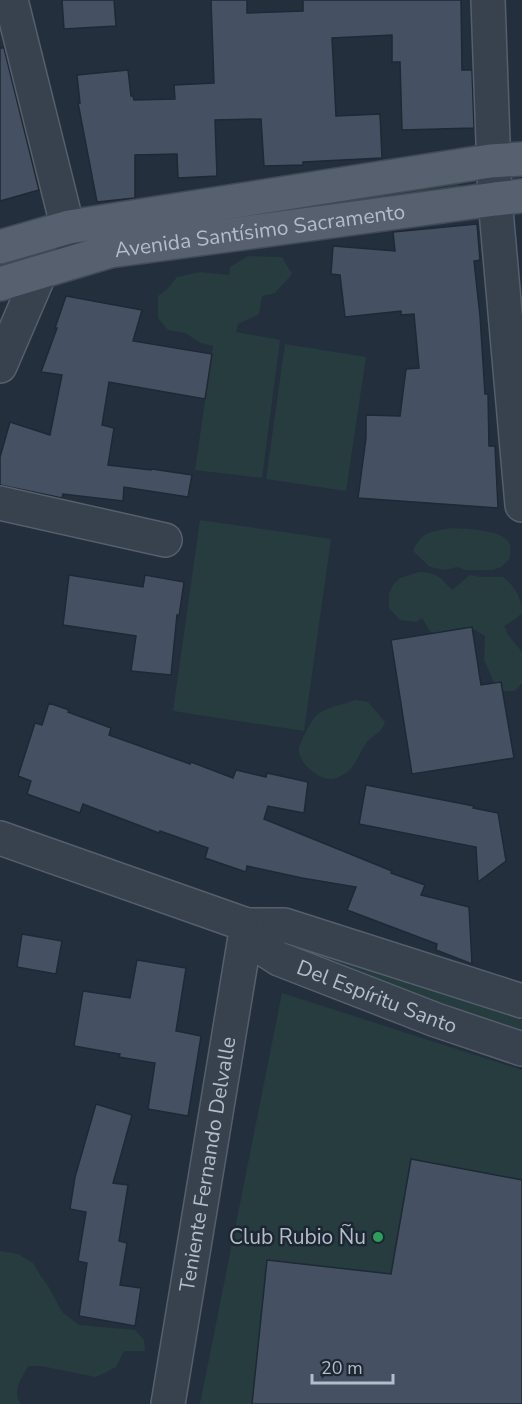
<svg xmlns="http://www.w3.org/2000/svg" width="522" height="1404" font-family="'Nunito Sans',sans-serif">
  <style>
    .green { fill: #263c3f }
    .building { fill: #455162; stroke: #1f2835; stroke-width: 1.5 }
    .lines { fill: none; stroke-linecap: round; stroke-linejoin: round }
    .minor-casing { stroke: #565f6c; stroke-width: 36 }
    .major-casing { stroke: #414a57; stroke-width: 36 }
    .minor { stroke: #38414e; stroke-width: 33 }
    .major { stroke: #56606e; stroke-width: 33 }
    .leisure-dot { fill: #2e9e5b; stroke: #1d2633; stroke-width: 2 }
    .labels { text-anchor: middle; stroke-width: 5; stroke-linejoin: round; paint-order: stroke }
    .street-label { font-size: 21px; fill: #b4bcc9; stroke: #1d2633 }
    .poi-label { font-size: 21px; fill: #b4bcc9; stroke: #1d2633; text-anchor: end }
  </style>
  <rect width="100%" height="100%" fill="#242f3e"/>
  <!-- green -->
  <g class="green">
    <path d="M458 182 459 186 456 189 102 235Z"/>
    <path d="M248 256 282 257 292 274 275 293 262 296 259 314 238 324 236 332 280 340 262 478 195 470 213 346 201 343 185 333 168 330 158 318V296L167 289 177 277 200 272 229 275 230 267Z"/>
    <path d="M285 344 366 357 346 491 266 479Z"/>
    <path d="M200 520 331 539 304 731 173 711Z"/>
    <path d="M450 528C464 529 499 529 508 541 512 546 510 554 509 560L501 567 493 570H465L457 567 445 570 430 567 413 551C423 530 429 533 450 528Z"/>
    <path d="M419 572C437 572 441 578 452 590L470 575 481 577H503C515 586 522 598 522 613L515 619 504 626 508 635 522 652V683L515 691H498L484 660 485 636C462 620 459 631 434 634L430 631 422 618 416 622 400 620 389 608V594L393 585 400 578Z"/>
    <path d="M356 700 368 702 385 722C381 734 374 734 367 742 359 752 357 765 346 773 341 776 335 780 329 779 315 777 298 762 299 748 300 742 312 719 317 715 327 707 344 704 356 700Z"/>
    <path d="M282 934 522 1020V1032L278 946Z"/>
    <path d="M282 993 522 1070V1404H200Z"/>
    <path d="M0 1251 18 1254 33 1263 40 1275 48 1286 62 1312 79 1325 135 1330 144 1340 145 1351H124L116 1367 96 1377 41 1366H28C22 1378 11 1392 21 1404H0Z"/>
  </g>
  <!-- building -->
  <g class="building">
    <path d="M62 0H114L116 26 64 29Z"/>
    <path d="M211 0H247V13L303 11V0H461L462 70H472L474 128 402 130 400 62H392V35L332 38 336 116 380 114 382 158 303 162V165L264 166 261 119 215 120 217 176 178 178 177 154 135 155V198L97 202 78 103H80L77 75 128 70 131 96H133L134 100 175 99 174 85 214 83Z"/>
    <path d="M0 48H4L39 190 0 201Z"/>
    <path d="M477 224 480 260 474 261 480 316 485 394H488L489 446H495L498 508 358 498 366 438V415L400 416 406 369 419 368 414 314 401 315V311L345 317 340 275 331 274 333 246 395 251 393 232Z"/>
    <path d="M66 296 142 310 133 341 212 354 205 399 109 382 102 425 114 428 108 465 151 470 152 469 192 475 188 497 124 487 123 501 63 494 62 498 0 485V457L10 422 50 435 62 375 41 372 57 328H55Z"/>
    <path d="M69 575 143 587 145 575 184 582 179 616 177 615 171 675 131 671 136 636 63 625Z"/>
    <path d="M472 627 481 685 501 682 514 758 412 774 391 640Z"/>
    <path d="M49 703 69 710 68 712 111 728 109 735 190 764 191 762 233 778 236 770 266 777 267 773 308 782 304 813 268 806 264 819 392 871 391 873 425 885 421 895 469 907 472 964 436 950 437 944 347 910 356 887 302 878 247 866 246 872 205 858 208 848 160 831 159 833 83 804 80 813 27 794 31 781 18 776 35 723 42 725Z"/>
    <path d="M366 785 474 806 473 808 498 813 506 861 478 882 476 847 359 824Z"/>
    <path d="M22 934 62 941 56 974 17 967Z"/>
    <path d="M137 960 186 968 176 1031 201 1036 188 1116 148 1109 155 1063 119 1057 120 1054 74 1046 83 991 130 998Z"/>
    <path d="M96 1104 132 1115 113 1183 128 1185 119 1241 127 1243 120 1285 141 1288 135 1326 79 1316 87 1263 78 1261 86 1212 70 1209 75 1177Z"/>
    <path d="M411 1159 522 1180V1404H252L267 1260 391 1274Z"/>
  </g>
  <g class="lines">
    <!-- minor casing -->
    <g class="minor-casing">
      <g id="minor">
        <path d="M11 0 76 261"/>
        <path d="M488 0 495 199 522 505"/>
        <path d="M0 366 40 273"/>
        <path d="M0 503 165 540"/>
        <path d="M0 838 247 925H284L522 1001"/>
        <path id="s1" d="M247 925 259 946 279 959 436 1020 522 1049"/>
        <path id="s2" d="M168 1404 247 925"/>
      </g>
    </g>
    <!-- major casing -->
    <g class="major-casing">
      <g id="major">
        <path d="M0 247 69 227 490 161 522 159"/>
        <path id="s3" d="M0 284 110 251 495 199 522 196"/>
      </g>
    </g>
    <!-- minor -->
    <use href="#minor" class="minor"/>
    <!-- major -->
    <use href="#major" class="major"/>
  </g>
  <!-- markers -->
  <circle class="leisure-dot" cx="378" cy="1237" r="6"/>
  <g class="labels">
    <!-- street labels -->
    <g class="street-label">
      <text dy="7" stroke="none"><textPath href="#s3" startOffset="266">Avenida Santísimo Sacramento</textPath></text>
      <text dy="7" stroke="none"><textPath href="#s1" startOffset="153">Del Espíritu Santo</textPath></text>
      <text dy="7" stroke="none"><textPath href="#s2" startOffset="243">Teniente Fernando Delvalle</textPath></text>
    </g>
    <!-- poi labels -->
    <g class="poi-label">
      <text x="366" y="1244">Club Rubio Ñu</text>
    </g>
  </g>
  <!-- scale -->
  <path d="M312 1374v9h81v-9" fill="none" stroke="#b4bcc9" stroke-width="3"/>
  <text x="321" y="1374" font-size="18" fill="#b4bcc9" stroke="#1d2633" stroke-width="4.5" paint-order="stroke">20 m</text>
</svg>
